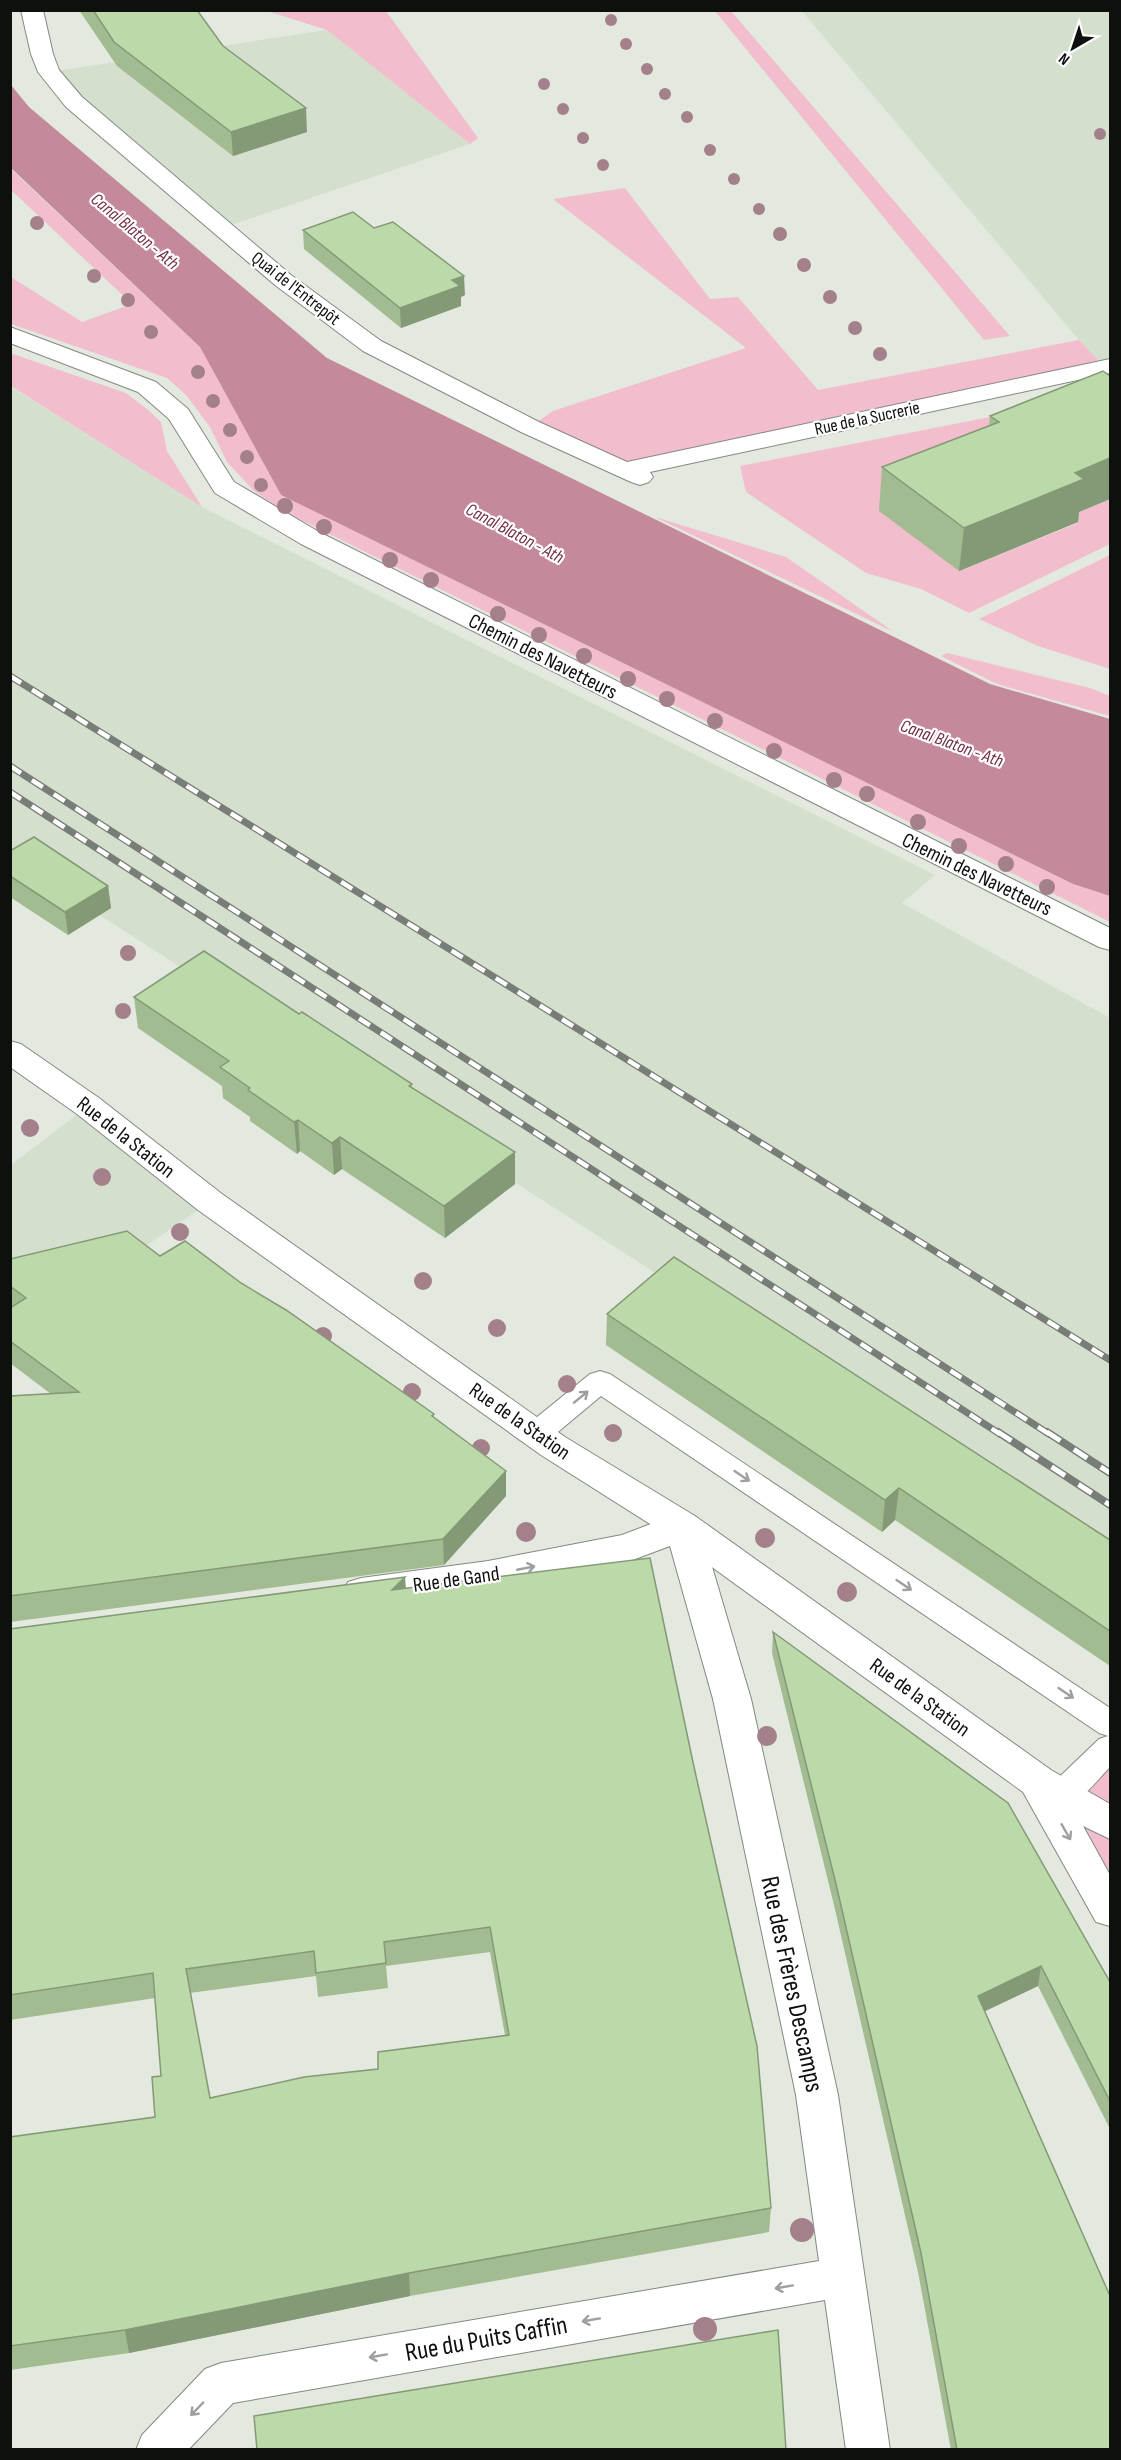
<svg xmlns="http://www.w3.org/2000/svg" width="1121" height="2460" font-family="'Sofia Sans Condensed',sans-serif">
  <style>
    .built { fill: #d5dfce }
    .green { fill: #f2becd }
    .water { fill: #c48a9c }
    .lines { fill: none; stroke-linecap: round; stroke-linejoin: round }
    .lane-casing { stroke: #838980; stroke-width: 2 }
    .street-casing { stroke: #838980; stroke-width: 2 }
    .secondary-casing { stroke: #838980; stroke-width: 2 }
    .lane { fill: #fff; fill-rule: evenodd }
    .street { fill: #fff; fill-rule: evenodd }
    .secondary { fill: #fff; fill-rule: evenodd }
    .rail-far1-casing { stroke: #797d77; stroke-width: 7 }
    .rail-casing { stroke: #797d77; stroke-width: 8 }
    .rail-far1 { stroke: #fff; stroke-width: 4.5; stroke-dasharray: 13; stroke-linecap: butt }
    .rail { stroke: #fff; stroke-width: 5; stroke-dasharray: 16; stroke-linecap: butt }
    .tree { fill: #a4808b }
    .wall { fill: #a2bb91; fill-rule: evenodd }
    .shaded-wall { fill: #849976 }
    .building { fill: #bcdaa9; stroke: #849976; stroke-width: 1.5; fill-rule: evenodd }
    .oneway { stroke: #9f9f9e }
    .labels { text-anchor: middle; stroke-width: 4.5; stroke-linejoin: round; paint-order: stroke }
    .far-water-label { font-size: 18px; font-style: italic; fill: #732c47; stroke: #fff }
    .far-street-label { font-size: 18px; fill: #0e100d; stroke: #fff }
    .street-label { font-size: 21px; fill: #0e100d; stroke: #fff }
    .near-street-label { font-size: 26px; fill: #0e100d; stroke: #fff }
  </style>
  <rect width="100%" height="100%" fill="#e3e9df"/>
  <!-- built -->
  <g class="built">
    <path d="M802 11H1110V366L1105 367 1079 340Z"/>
    <path d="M327 30 470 144 222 228 49 72Z"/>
    <path d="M10 386 202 507 935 875 902 903 1110 1018V1575L688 1294 11 858Z"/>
    <path d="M88 1106 210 1202 128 1258 11 1285V1165Z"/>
  </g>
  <!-- green -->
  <g class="green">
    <path d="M267 11H386L478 138 470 144 327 30Z"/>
    <path d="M715 11H731L1010 336 984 340Z"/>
    <path d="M10 168 200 347 281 495 1073 884 1110 896V922L285 512 254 491 227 462 210 427 186 395 167 378 11 324V277L82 322 132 304 11 190Z"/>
    <path d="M625 188 710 299 738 297 818 390 1079 340 1105 367 626 468 530 427 553 411 746 348 553 199Z"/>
    <path d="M10 353 126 393 147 409 161 422 167 451 202 507 11 386Z"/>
    <path d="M1076 400 959 571 1078 523 1070 516 1110 499V544L969 613 921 589 866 573 746 492 740 466Z"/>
    <path d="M655 517 786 557 894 632Z"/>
    <path d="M1110 555V669L1038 646 979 619Z"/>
    <path d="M947 653 1090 688 1110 696V716L997 684 941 656Z"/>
    <path d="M1099 1759 1110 1767V1910L1083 1860 1062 1794Z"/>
  </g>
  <!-- water -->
  <path class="water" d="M11 85 29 107 327 358 990 684 1110 719V896L1073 884 281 495 200 347 11 168Z"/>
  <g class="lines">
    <!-- lane casing -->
    <g class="lane-casing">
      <path id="lane" d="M600 1371 610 1374 1110 1708V1767C1094 1783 1076 1812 1051 1803L1046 1794 1051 1785 1099 1739 1108 1736 1099 1733 601 1396 546 1442 536 1445 526 1442 522 1434 526 1426 590 1374Z"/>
    </g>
    <!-- street casing -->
    <g class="street-casing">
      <g id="street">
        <path d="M21 10H43L53 54 59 70 82 97 291 275 381 341 539 422 627 462 1110 359V373L650 472 653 477 649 482 640 485 631 482 521 432 363 351 275 285 66 107 38 72 31 54Z"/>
        <path d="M10 327 156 382 188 409 234 482 319 532 1110 928V950L1099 947 301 544 215 493 169 419 138 392 10 343Z"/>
        <path d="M682 1512 695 1516 700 1526 751 1699 838 2095 890 2450H846L825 2300 233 2403 188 2450H136L142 2435 205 2369 221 2363 819 2261 796 2095 713 1699 670 1546 627 1562 488 1589 361 1606 348 1602 343 1592 348 1582 361 1578 488 1561 622 1535Z"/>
      </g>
    </g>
    <!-- secondary casing -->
    <g class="secondary-casing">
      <path id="secondary" d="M10 1041 21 1044 99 1098 222 1194 565 1437 695 1516 1051 1770 1110 1804V1839L1083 1826 1110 1875V1926L1096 1922 1023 1792 669 1536 541 1455 198 1210 77 1114 10 1067Z"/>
    </g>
    <!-- lane -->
    <use href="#lane" class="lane"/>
    <!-- street -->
    <use href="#street" class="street"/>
    <!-- secondary -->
    <use href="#secondary" class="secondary"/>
    <!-- rail-far1 casing -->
    <g class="rail-far1-casing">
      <g id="rail-far1">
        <path d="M10 676 1110 1360"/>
        <path d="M10 766 1049 1434"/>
        <path d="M10 792 1000 1434"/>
      </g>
    </g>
    <!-- rail casing -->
    <g class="rail-casing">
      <g id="rail">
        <path d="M998 1432 1110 1505"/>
        <path d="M1047 1432 1110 1473"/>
      </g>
    </g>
    <!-- rail-far1 -->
    <use href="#rail-far1" class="rail-far1"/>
    <!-- rail -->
    <use href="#rail" class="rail"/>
  </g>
  <!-- trees -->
  <g class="tree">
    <circle cx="611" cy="20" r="6"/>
    <circle cx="626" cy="44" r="6"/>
    <circle cx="647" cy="69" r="6"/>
    <circle cx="544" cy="84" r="6"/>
    <circle cx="665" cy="94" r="6"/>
    <circle cx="563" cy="109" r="6"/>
    <circle cx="687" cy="117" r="6"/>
    <circle cx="1100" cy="134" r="6"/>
    <circle cx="583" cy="138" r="6"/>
    <circle cx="710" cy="150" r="6"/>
    <circle cx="603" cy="165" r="6"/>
    <circle cx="734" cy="179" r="6"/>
    <circle cx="759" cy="209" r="6"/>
    <circle cx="37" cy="223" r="7"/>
    <circle cx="780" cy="234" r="7"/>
    <circle cx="804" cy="265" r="7"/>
    <circle cx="94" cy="276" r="7"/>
    <circle cx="830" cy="297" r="7"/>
    <circle cx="128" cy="300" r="7"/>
    <circle cx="855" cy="328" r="7"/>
    <circle cx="151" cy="332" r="7"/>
    <circle cx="880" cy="354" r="7"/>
    <circle cx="198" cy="372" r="7"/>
    <circle cx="213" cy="401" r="7"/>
    <circle cx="230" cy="430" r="7"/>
    <circle cx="247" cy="457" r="7"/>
    <circle cx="261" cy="485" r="7"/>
    <circle cx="285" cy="506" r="8"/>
    <circle cx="324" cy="527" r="8"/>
    <circle cx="390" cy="560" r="8"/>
    <circle cx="431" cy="580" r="8"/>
    <circle cx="498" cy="614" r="8"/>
    <circle cx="539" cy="635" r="8"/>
    <circle cx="584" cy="656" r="8"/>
    <circle cx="628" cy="679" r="8"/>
    <circle cx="667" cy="699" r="8"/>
    <circle cx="715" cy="721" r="8"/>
    <circle cx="774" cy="751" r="8"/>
    <circle cx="834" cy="780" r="8"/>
    <circle cx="867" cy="794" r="8"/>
    <circle cx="918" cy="822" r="8"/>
    <circle cx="959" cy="846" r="8"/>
    <circle cx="1006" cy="864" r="8"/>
    <circle cx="1047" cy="887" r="8"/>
    <circle cx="128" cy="953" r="8"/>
    <circle cx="123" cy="1011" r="8"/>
    <circle cx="30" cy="1128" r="9"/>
    <circle cx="102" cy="1177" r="9"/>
    <circle cx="180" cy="1232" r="9"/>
    <circle cx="423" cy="1281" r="9"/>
    <circle cx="497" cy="1328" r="9"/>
    <circle cx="323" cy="1336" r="9"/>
    <circle cx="567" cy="1384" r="9"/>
    <circle cx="412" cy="1392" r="9"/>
    <circle cx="613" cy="1433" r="9"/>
    <circle cx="481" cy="1448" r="9"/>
    <circle cx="526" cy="1532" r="10"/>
    <circle cx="765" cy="1538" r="10"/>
    <circle cx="847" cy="1592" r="10"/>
    <circle cx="767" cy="1736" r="10"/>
    <circle cx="802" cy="2230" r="12"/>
    <circle cx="705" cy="2329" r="12"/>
  </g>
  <!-- wall -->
  <g class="wall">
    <path d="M79 10H197L223 46 307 132 233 156 117 66Z"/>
    <path d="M303 230 465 295 461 297V306L401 328 304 249Z"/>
    <path d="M1110 376V499L1079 512 1078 522 959 571 879 511 882 467 989 426 990 416Z"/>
    <path d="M10 851 108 886 111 908 68 935 10 897Z"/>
    <path d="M134 997 299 1014 412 1084V1088L515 1184 445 1238 342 1169 334 1175 300 1151 297 1154 250 1121V1117L223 1098 222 1086 138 1028Z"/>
    <path d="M160 1256 241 1283 434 1414V1418L506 1471V1496L444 1565 10 1622V1396L51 1394 10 1363V1259Z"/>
    <path d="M607 1314 1110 1540V1666L895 1520 882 1532 606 1345Z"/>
    <path d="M406 1588 771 2208 769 2232 410 2296 129 2353 10 2370V2137L155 2117 161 2076 155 1998 10 2020V1629ZM490 1952 505 2035 378 2069 210 2098 190 1993 316 1976 318 1997 388 1988 386 1966Z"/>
    <path d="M773 1632 1110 1982V2129L1038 1986 985 2011 1110 2450H951L918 2272 834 1905 772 1653Z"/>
  </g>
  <!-- shaded-wall -->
  <g class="shaded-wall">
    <path d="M306 108 307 132 233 156 231 132Z"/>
    <path d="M464 276 465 295 461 297V306L401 328 400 308 452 280Z"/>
    <path d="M1110 458V499L1079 512 1078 522 959 571 964 528 1075 473Z"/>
    <path d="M108 886 111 908 68 935 65 912Z"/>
    <path d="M298 1120 300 1151 297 1154 294 1122Z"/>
    <path d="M340 1137 342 1169 334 1175 332 1143Z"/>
    <path d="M515 1152V1184L445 1238 444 1206Z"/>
    <path d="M506 1471V1496L444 1565 443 1539Z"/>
    <path d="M899 1488 895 1520 882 1532 885 1500Z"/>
    <path d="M405 1577 407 1602 392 1590Z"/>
    <path d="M1041 1966 1038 1986 975 2016 978 1996Z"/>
    <path d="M409 2273 410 2296 129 2353 125 2330Z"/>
  </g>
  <!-- building -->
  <g class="building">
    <path d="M93 10H197L223 46 306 108 231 132 114 42Z"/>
    <path d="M353 212 374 228 393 222 464 276 452 280 460 286 400 308 303 230Z"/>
    <path d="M1103 371 1110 376V458L1075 473 1084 479 964 528 882 467 999 422 990 416Z"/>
    <path d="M34 837 108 886 65 912 10 876V851Z"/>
    <path d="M204 951 299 1014 302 1012 412 1084 409 1086 515 1152 444 1206 340 1137 332 1143 298 1120 294 1122 248 1090 250 1088 220 1067 229 1061 134 997Z"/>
    <path d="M127 1231 160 1256 185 1241 241 1283 286 1310 434 1414 432 1416 506 1471 443 1539 10 1596V1396L79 1392 10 1341V1308L26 1298 10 1286V1259Z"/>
    <path d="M674 1257 1110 1540V1631L899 1488 885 1500 607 1314Z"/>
    <path d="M650 1558 694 1767 757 2046 771 2208 409 2273 125 2330 10 2346V2137L155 2117 152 2077 161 2076 153 1973 10 1995V1629L405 1577 392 1590ZM490 1927 509 2035 378 2052V2069L304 2077 210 2098 186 1969 314 1951 316 1973 386 1963 384 1942Z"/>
    <path d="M773 1632 1008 1803 1110 1982V2101L1041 1966 978 1996 1110 2296V2450H957L921 2253 836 1884Z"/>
    <path d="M778 2330 786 2450H257L254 2416Z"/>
  </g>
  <!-- one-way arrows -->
  <defs><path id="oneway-shaft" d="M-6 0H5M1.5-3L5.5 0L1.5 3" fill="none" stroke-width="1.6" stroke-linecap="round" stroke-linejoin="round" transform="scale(1.5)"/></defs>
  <g class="oneway">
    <use href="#oneway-shaft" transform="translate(581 1397) rotate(-39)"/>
    <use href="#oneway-shaft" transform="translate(742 1476) rotate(34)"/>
    <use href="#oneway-shaft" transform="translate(526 1568) rotate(-11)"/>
    <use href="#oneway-shaft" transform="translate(904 1585) rotate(34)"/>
    <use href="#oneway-shaft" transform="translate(1066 1693) rotate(34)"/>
    <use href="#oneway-shaft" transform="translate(1066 1832) rotate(60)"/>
    <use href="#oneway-shaft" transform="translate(784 2287) rotate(170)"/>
    <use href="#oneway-shaft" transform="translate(591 2320) rotate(170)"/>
    <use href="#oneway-shaft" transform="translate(378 2356) rotate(170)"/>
    <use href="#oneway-shaft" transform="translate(197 2409) rotate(134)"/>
  </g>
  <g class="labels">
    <!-- far-water labels -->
    <g class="far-water-label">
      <text transform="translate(135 231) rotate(40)" y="6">Canal Blaton - Ath</text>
      <text transform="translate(515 533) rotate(28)" y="6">Canal Blaton - Ath</text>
      <text transform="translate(952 743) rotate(20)" y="6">Canal Blaton - Ath</text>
    </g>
    <!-- far-street labels -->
    <g class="far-street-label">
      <text transform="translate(296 288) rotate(38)" y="6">Quai de l'Entrepôt</text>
      <text transform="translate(867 418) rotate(-12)" y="6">Rue de la Sucrerie</text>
    </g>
    <!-- street labels -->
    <g class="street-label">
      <text transform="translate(543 656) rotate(27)" y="7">Chemin des Navetteurs</text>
      <text transform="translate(977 874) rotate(26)" y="7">Chemin des Navetteurs</text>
      <text transform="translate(126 1137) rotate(38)" y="7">Rue de la Station</text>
      <text transform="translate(520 1421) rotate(35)" y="7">Rue de la Station</text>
      <text transform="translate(456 1579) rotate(-8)" y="7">Rue de Gand</text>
      <text transform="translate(920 1697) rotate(36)" y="7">Rue de la Station</text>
    </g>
    <!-- near-street labels -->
    <g class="near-street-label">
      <text transform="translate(793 1984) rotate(78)" y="9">Rue des Frères Descamps</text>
      <text transform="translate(486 2338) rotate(-10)" y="9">Rue du Puits Caffin</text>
    </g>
  </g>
  <!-- border -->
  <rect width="1121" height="2460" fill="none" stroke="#0e100d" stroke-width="24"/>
  <!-- north arrow -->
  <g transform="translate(1073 48) rotate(219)" stroke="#ffffff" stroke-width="4.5" paint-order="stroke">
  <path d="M0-4.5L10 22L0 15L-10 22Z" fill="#0e100d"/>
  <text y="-9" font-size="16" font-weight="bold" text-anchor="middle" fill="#0e100d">N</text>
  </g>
</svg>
